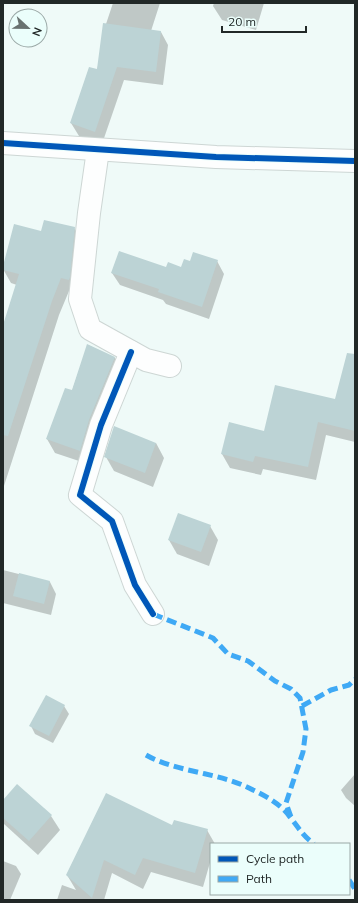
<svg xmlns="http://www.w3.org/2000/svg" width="358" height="903" font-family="Mulish,sans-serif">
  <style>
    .shadow { fill: #0003 }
    .building { fill: #bcd3d5 }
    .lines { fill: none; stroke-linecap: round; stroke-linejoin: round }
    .minor-casing { stroke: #cdd6d4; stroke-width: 24 }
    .minor { stroke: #fdfefe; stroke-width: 22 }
    .quiet { stroke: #3fa9f5; stroke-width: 5; stroke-dasharray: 10 5; stroke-linecap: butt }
    .cycleway-casing { stroke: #ebfefb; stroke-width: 8 }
    .cycleway { stroke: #0057b8; stroke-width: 6 }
  </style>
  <rect width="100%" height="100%" fill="#effaf8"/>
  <!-- shadow -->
  <g class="shadow">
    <path d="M113 3H160L151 31 161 32 168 45 163 85 124 80 102 144 79 136 71 123 97 71 106 24Z"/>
    <path d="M214 3H264L256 30 222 20 213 6Z"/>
    <path d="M74 228 82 241 77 293 69 291 59 315 3 489V339L17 285 11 283 3 269 42 232Z"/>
    <path d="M217 261 224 274 209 319 166 304 163 300 120 285 112 273 182 268 190 263Z"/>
    <path d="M88 345 115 358 123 372 88 464 55 453 47 439 72 391Z"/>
    <path d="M355 393V442L326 435 316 480 263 469 261 475 230 468 222 454 230 423 265 432Z"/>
    <path d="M156 443 164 458 153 487 114 471 106 457Z"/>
    <path d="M210 526 218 540 209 566 177 554 169 540Z"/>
    <path d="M3 570 50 582 56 594 51 615 3 603Z"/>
    <path d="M64 706 69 714 53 743 35 734 31 726Z"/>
    <path d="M355 774V806L346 798 341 790Z"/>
    <path d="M3 801 51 816 60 830 38 855 4 824Z"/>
    <path d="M173 827 207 830 215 844H211V859L203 887 151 872 143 889 112 873 104 900H57L62 885 76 890 67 875Z"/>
    <path d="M3 861 16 866 21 874 10 900H3Z"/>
  </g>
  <!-- building -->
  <g class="building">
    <path d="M103 23 161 31 156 72 117 67 95 132 70 123 89 67 97 69Z"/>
    <path d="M44 220 75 227 70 277 69 280 61 278 52 301 8 436 3 435V325L19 274 3 270V266L14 224 41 231Z"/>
    <path d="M119 251 166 267 168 262 181 267 184 259 190 261 193 252 218 260 202 307 158 292 159 289 111 273Z"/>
    <path d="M87 344 115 357 89 420 80 451 46 439 65 388 72 390Z"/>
    <path d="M347 353 355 354V431L318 422 308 467 255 456 253 462 221 454 229 422 264 431 275 385 335 399Z"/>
    <path d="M114 426 156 443 145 473 104 457Z"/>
    <path d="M178 513 211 525 201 552 168 540Z"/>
    <path d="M19 573 50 581 44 604 13 596Z"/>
    <path d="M46 695 65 705 49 736 29 726Z"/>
    <path d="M17 784 52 815 29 841 3 818V800Z"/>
    <path d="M106 793 172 825 174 820 208 829 195 873 143 858 135 875 104 860 92 898 66 875Z"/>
  </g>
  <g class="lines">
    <!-- minor casing -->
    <g class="minor-casing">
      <g id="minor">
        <path d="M3 143 216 157 355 161"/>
        <path d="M98 150 89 213 80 299 90 329 146 360 170 366"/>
        <path d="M131 352 101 425 80 495 112 521 135 585 153 614"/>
      </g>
    </g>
    <!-- minor -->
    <use href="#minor" class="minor"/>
    <!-- quiet -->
    <g class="quiet">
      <path d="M153 614 213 638 228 654 248 661 275 681 291 689 300 698 306 729 303 752 286 803 291 817"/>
      <path d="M302 706 331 690 349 685 355 679"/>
      <path d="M146 755C178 773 220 772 253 790 266 796 282 805 290 817 298 827 303 836 314 844"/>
      <path d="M349 880 355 889"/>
    </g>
    <!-- cycleway casing -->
    <g class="cycleway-casing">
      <g id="cycleway">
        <path d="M3 143 216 157 355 161"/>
        <path d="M131 352 101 425 80 495 112 521 135 585 153 614"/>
      </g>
    </g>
    <!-- cycleway -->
    <use href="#cycleway" class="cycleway"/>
  </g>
  <!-- border -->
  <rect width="358" height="903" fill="none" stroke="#212827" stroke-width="8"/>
  <!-- legend -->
  <rect x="210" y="843" width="140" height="52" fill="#ebfefb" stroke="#9aa8a6"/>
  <rect x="218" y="856" width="20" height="6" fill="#0057b8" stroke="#9aa8a6"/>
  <text x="246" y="863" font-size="12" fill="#212827">Cycle path</text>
  <rect x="218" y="876" width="20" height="6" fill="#3fa9f5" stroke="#9aa8a6"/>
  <text x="246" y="883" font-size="12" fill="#212827">Path</text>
  <!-- north arrow -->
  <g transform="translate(28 28) rotate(112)"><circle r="19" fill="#ebfefb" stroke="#9aa8a6"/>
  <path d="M0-3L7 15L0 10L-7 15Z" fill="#697270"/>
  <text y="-6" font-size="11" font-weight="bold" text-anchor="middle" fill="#212827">N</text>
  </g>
  <!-- scale -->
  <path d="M222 26v6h84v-6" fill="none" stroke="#212827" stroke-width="2"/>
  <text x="228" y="26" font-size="12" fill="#212827" stroke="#ebfefb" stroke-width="3" paint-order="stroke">20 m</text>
</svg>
